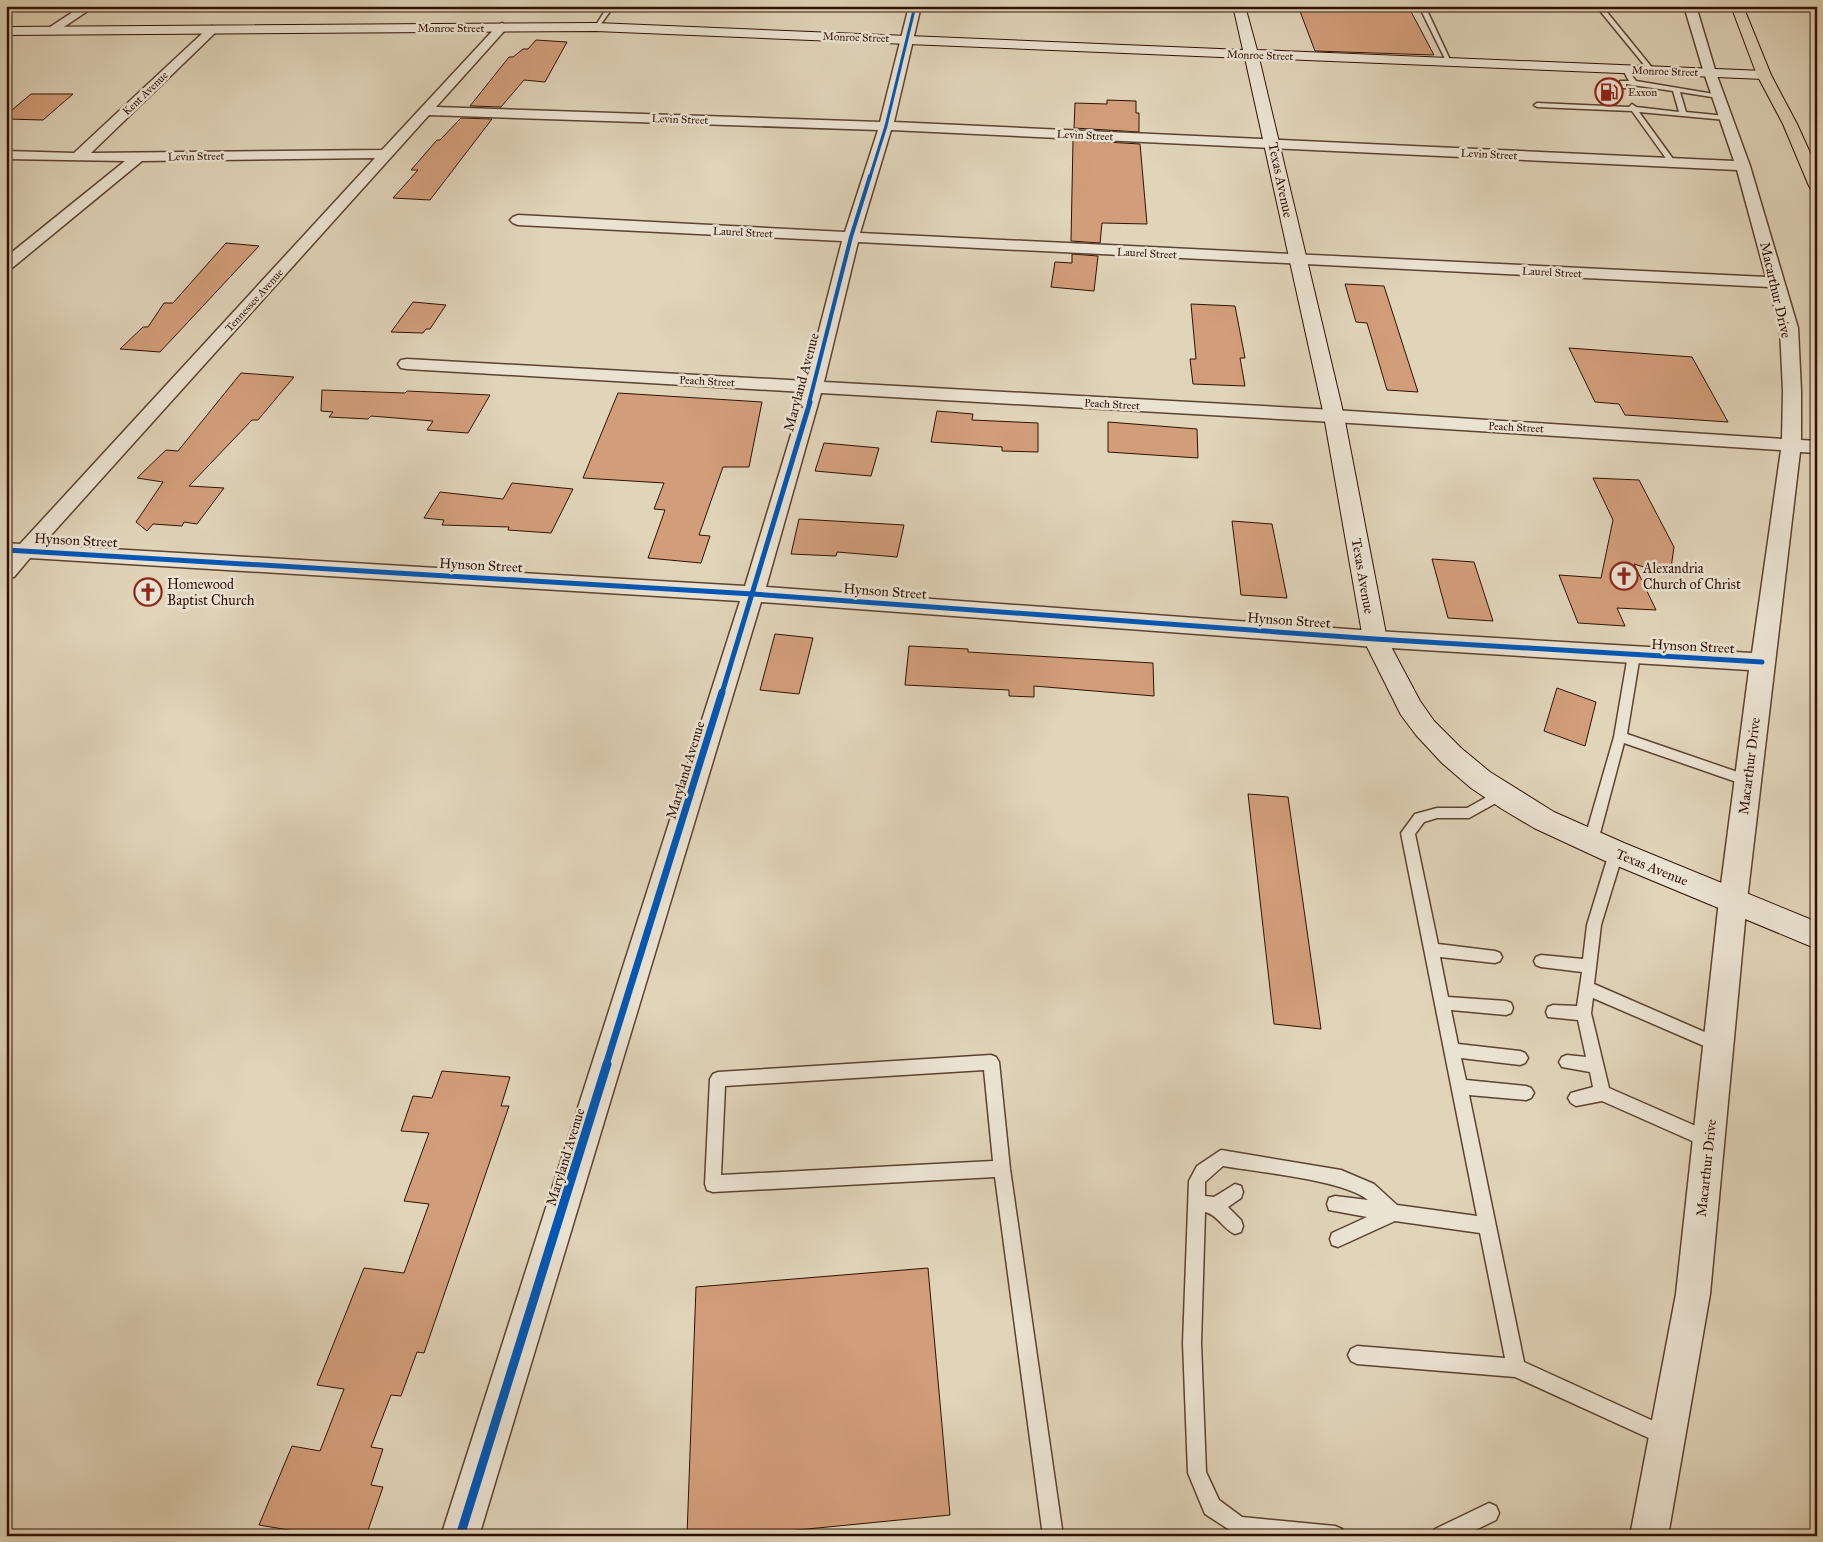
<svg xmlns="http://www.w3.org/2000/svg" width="1823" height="1542" font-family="'IM FELL Great Primer',serif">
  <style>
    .building { fill: #d29e7a; stroke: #301103 }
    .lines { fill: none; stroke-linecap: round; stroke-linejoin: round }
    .lane-casing { stroke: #5c4230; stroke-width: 3 }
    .street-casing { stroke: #5c4230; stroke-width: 3 }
    .secondary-casing { stroke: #301103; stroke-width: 2 }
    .highway-casing { stroke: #301103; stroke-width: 2 }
    .lane { fill: #ebe3d2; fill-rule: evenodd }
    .street { fill: #ebe3d2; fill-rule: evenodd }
    .secondary { fill: #ebe3d2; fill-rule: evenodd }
    .highway { fill: #e0d4b9; fill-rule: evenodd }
    .cycleway-far4-casing { stroke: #ebe3d2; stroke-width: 5 }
    .cycleway-far3-casing { stroke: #ebe3d2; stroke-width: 5.5 }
    .cycleway-far2-casing { stroke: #ebe3d2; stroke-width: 8 }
    .cycleway-far1-casing { stroke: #ebe3d2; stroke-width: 10 }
    .cycleway-casing { stroke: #ebe3d2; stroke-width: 12 }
    .cycleway-far4 { stroke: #0057b8; stroke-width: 3 }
    .cycleway-far3 { stroke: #0057b8; stroke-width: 4 }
    .cycleway-far2 { stroke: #0057b8; stroke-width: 5 }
    .cycleway-far1 { stroke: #0057b8; stroke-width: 7 }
    .cycleway { stroke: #0057b8; stroke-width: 9 }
    .labels { text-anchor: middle; stroke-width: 5; stroke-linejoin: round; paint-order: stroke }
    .far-street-label { font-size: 11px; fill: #301103; stroke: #ebe3d2 }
    .far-poi-label { font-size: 11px; fill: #301103; stroke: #ebe3d2; text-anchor: start }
    .street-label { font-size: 14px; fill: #301103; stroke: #ebe3d2 }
    .poi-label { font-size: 14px; fill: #301103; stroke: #ebe3d2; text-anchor: start }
  </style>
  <rect width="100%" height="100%" fill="#e0d4b9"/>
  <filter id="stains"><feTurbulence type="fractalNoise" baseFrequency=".004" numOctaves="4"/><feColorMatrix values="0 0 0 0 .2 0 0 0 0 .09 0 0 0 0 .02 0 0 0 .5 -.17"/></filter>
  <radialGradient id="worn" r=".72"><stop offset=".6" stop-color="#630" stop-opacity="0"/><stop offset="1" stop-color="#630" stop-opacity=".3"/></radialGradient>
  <!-- building -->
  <g class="building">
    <path d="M1298 6H1408L1434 55 1315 51Z"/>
    <path d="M536 40 567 42 545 82 524 80 501 107 470 106 509 57H513L523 49H528Z"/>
    <path d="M31 94H73L43 120 6 119V115Z"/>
    <path d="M1107 100 1136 101V113H1139V132L1074 128 1075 103 1107 104Z"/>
    <path d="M461 118 492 119 430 200 393 198 418 170H411L437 140H440Z"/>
    <path d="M1073 140 1140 144 1147 224 1102 223 1100 243 1071 241Z"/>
    <path d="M226 243 259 246 160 352 120 349 143 327H148L164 303H173Z"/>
    <path d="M1072 254 1098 256 1094 291 1051 287 1055 262 1072 263Z"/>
    <path d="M1345 284 1384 286 1418 392 1387 390 1367 323 1356 322Z"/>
    <path d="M413 302 446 305 430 329H426L423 333 391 332Z"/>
    <path d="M1191 304 1235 306 1245 358H1240L1245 386 1193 384 1190 359H1196Z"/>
    <path d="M1569 348 1692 357 1728 422 1625 415 1619 404 1595 402Z"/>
    <path d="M241 373 294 377 258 420H252L189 486 224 488 197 524 184 522 182 526 153 524 147 531 136 522 163 482 137 478 166 450 178 451Z"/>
    <path d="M322 390 405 393 407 391 490 395 468 433 427 430 433 421 371 416 368 419 329 417 333 412 321 411Z"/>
    <path d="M618 393 762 402 749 467H723L699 535 710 536 701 563 648 558 665 510 654 509 664 483 583 478Z"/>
    <path d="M937 411 973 414 972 420 1038 423V452L1002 451V447L931 442Z"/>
    <path d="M1108 422 1197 429 1198 458 1108 452Z"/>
    <path d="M824 443 879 448 871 476 815 471Z"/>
    <path d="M1593 478 1639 480 1674 547 1670 575 1634 564 1656 610 1617 608 1625 626 1578 623 1559 575 1601 578 1613 520Z"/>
    <path d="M512 483 573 489 551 533 508 530 509 527 442 525 444 520 424 518 440 492 503 499Z"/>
    <path d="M799 519 904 525 897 557 837 552 836 556 791 554Z"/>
    <path d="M1232 521 1272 524 1287 598 1241 595Z"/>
    <path d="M1432 559 1474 562 1493 621 1448 618Z"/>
    <path d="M775 634 813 638 799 694 760 690Z"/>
    <path d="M909 646 968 649V652L1153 663 1154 696 1034 686V697L1009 696V690L905 685Z"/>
    <path d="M1557 688 1596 702 1585 746 1544 731Z"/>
    <path d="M1248 794 1288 797 1321 1029 1274 1024Z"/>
    <path d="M442 1071 510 1077 501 1106H509L424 1353 417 1352 401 1396 391 1395 371 1447 383 1449 371 1485 383 1487 366 1536H324L259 1525 292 1446 320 1451 344 1389 317 1385 364 1268 404 1273 429 1204 404 1201 429 1133 401 1131 413 1096 432 1098Z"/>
    <path d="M928 1268 950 1515 736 1536H687L696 1287Z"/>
  </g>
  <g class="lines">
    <!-- lane casing -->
    <g class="lane-casing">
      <g id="lane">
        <path d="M608 6H614L598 28H594Z"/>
        <path d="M1419 6H1425L1452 64 1447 63Z"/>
        <path d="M1596 6H1602L1654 70V72H1650Z"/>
        <path d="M1626 68 1636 81 1720 95V97L1718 98 1680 92 1686 112 1726 116 1729 118 1726 120 1639 112 1676 163 1672 165 1670 164 1632 111 1537 107 1534 105 1537 103 1629 107 1632 104 1636 107 1679 112 1673 91 1626 84V88H1622L1620 81H1629L1623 70Z"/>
        <path d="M1634 651 1640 655 1627 734 1752 777 1754 781 1752 785 1748 786 1624 743 1598 841 1596 845 1591 846 1586 845 1584 841 1614 737 1628 655Z"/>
        <path d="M1501 789 1505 790 1507 794 1505 798 1469 818H1437L1424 822 1415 834 1438 944 1495 951 1500 953 1502 957 1500 961 1495 963 1440 957 1448 997 1506 1001 1511 1003 1513 1008 1511 1013 1506 1015 1451 1010 1458 1044 1520 1051 1525 1053 1528 1058 1525 1063 1520 1065 1461 1058 1466 1080 1526 1086 1531 1088 1534 1093 1531 1098 1526 1100 1469 1095 1524 1362 1671 1429 1673 1436 1671 1443 1664 1445 1515 1377 1357 1364 1351 1361 1348 1355 1351 1349 1357 1346 1505 1358 1480 1233 1395 1221 1338 1247 1332 1245 1330 1239 1332 1233 1367 1217 1329 1210 1327 1204 1329 1198 1335 1196 1368 1200C1344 1180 1257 1172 1223 1166L1205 1182V1196L1214 1197 1235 1184 1241 1186 1243 1192 1241 1198 1228 1207 1241 1220 1243 1226 1241 1232 1235 1234C1223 1229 1218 1215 1205 1212L1201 1343 1206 1472 1219 1500 1242 1517 1335 1526 1342 1529 1345 1536H1239L1205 1514 1188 1473 1183 1343 1189 1181 1197 1166 1221 1150 1341 1170 1374 1184 1397 1205 1477 1216 1401 833 1415 814 1437 808H1467Z"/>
        <path d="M1616 847 1621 849 1623 853 1601 925 1594 984 1723 1040 1725 1045 1723 1050 1718 1052 1593 998 1591 1013 1609 1088 1714 1134 1716 1140 1714 1146 1708 1148 1602 1101 1576 1106 1571 1103 1568 1098 1571 1093 1593 1087 1590 1072 1562 1067 1559 1062 1562 1057 1567 1055 1586 1057 1578 1020 1548 1017 1546 1012 1548 1007 1553 1005 1577 1006 1582 972 1541 967 1536 965 1534 961 1536 957 1541 955 1583 959 1587 925 1609 853 1611 849Z"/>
        <path d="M991 1055 996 1057 999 1062 1010 1169 1063 1536H1043L995 1177 713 1192 707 1190 705 1184 710 1079 713 1074 718 1072ZM984 1070 993 1161 721 1175 725 1086Z"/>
        <path d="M1489 1503 1496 1506 1499 1513 1496 1520 1463 1536H1432L1435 1529Z"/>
      </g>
    </g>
    <!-- street casing -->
    <g class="street-casing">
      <g id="street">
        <path d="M82 6H95L55 33H47L45 31 47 29Z"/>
        <path d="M909 6H921L894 122 1734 161 1704 73 1684 6H1696L1716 73 1750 166 1798 328 1801 391V440L1817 441V453L1800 452 1747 900 1710 1294 1668 1536H1630L1676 1294 1719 900 1749 670 1375 647 761 602 479 1536H441L740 601 30 558 14 577 6 579V543L20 544 375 158 142 161 12 268 6 270V257L125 161 6 159V151L74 153 208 28 212 26 218 30 216 32 91 153 382 150 498 25 502 23 508 27 506 29 436 107 880 122ZM429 115 878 130 845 232 518 215 513 217 510 220 513 223 518 225 842 241 806 381 407 359 401 360 398 364 401 368 407 369 804 392 745 586 42 545ZM891 130 1737 170 1766 277 860 233ZM858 242 1769 287 1780 328 1783 391 1782 439 1334 410 824 382ZM821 393 1334 422 1781 450 1752 653 1375 631 766 587Z"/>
      </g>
    </g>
    <!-- secondary casing -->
    <g class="secondary-casing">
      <path id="secondary" d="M1233 6H1245L1257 50 1764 71 1771 75 1764 79 1259 58 1344 416 1387 639 1420 701 1434 721 1461 748 1490 772 1554 812 1624 843 1817 922V949L1603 860 1534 828 1502 809 1471 788 1442 763 1416 735 1401 715 1363 639 1324 416 1245 58 596 31 6 35V27L596 23 1243 50Z"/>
    </g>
    <!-- highway casing -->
    <g class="highway-casing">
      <path id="highway" d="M1731 6H1743L1771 75 1797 124 1817 168V191L1811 189 1809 186 1783 124 1757 75Z"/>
    </g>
    <!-- lane -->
    <use href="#lane" class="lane"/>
    <!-- street -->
    <use href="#street" class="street"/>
    <!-- secondary -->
    <use href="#secondary" class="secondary"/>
    <!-- highway -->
    <use href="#highway" class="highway"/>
    <!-- cycleway-far4 casing -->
    <g class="cycleway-far4-casing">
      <path id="cycleway-far4" d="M870 177 886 126 915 6"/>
    </g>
    <!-- cycleway-far3 casing -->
    <g class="cycleway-far3-casing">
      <path id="cycleway-far3" d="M809 403 851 237 870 176"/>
    </g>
    <!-- cycleway-far2 casing -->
    <g class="cycleway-far2-casing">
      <g id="cycleway-far2">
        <path d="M6 550 753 594 1375 639 1762 662"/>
        <path d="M722 693 810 402"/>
      </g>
    </g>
    <!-- cycleway-far1 casing -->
    <g class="cycleway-far1-casing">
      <path id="cycleway-far1" d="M606 1065 722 692"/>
    </g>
    <!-- cycleway casing -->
    <g class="cycleway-casing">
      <path id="cycleway" d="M460 1536 607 1064"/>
    </g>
    <!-- cycleway-far4 -->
    <use href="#cycleway-far4" class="cycleway-far4"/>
    <!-- cycleway-far3 -->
    <use href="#cycleway-far3" class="cycleway-far3"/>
    <!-- cycleway-far2 -->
    <use href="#cycleway-far2" class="cycleway-far2"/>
    <!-- cycleway-far1 -->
    <use href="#cycleway-far1" class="cycleway-far1"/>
    <!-- cycleway -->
    <use href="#cycleway" class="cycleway"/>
  </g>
  <!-- icons -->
  <defs>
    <g id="fuel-ring" transform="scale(1.4375)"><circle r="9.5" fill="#ebe3d2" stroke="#8f2418" stroke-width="1.5"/><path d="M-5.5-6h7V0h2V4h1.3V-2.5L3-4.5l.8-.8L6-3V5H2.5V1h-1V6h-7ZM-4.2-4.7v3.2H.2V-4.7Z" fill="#8f2418"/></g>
    <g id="church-ring" transform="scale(1.4375)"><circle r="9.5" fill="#ebe3d2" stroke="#8f2418" stroke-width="1.5"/><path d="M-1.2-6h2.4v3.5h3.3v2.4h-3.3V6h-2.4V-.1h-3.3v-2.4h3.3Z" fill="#8f2418"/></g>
  </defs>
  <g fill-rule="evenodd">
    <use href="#fuel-ring" x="1609" y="92"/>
    <use href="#church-ring" x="1624" y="576"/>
    <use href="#church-ring" x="148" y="592"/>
  </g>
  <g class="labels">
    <!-- far-street labels -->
    <g class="far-street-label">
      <text x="451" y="32">Monroe Street</text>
      <text transform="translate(856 37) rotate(2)" y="4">Monroe Street</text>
      <text transform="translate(1260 55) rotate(2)" y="4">Monroe Street</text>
      <text transform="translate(1665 71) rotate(2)" y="4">Monroe Street</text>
      <text transform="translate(145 93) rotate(-44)" y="4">Kent Avenue</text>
      <text transform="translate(680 119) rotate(2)" y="4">Levin Street</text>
      <text transform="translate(1085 135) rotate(3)" y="4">Levin Street</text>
      <text transform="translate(1489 154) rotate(3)" y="4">Levin Street</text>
      <text transform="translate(196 156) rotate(-1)" y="4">Levin Street</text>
      <text transform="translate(743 232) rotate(3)" y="4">Laurel Street</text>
      <text transform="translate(1147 253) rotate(3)" y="4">Laurel Street</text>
      <text transform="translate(1552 272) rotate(3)" y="4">Laurel Street</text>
      <text transform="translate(254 300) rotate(-48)" y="4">Tennessee Avenue</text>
      <text transform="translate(707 381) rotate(3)" y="4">Peach Street</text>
      <text transform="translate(1112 404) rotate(3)" y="4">Peach Street</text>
      <text transform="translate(1516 427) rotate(3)" y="4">Peach Street</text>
    </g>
    <!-- far-poi labels -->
    <g class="far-poi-label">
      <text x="1628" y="96">Exxon</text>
    </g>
    <!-- street labels -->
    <g class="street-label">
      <text transform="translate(1281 180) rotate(78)" y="5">Texas Avenue</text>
      <text transform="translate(1776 290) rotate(77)" y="5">Macarthur Drive</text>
      <text transform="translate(801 382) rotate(-75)" y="5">Maryland Avenue</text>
      <text transform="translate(76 540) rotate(3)" y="5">Hynson Street</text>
      <text transform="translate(481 565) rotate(3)" y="5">Hynson Street</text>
      <text transform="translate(1363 576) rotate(80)" y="5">Texas Avenue</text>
      <text transform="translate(885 591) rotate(4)" y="5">Hynson Street</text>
      <text transform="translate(1289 620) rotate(4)" y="5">Hynson Street</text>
      <text transform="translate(1693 646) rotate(3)" y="5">Hynson Street</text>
      <text transform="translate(1749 766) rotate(-83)" y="5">Macarthur Drive</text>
      <text transform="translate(685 770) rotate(-73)" y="5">Maryland Avenue</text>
      <text transform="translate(1652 867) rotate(22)" y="5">Texas Avenue</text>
      <text transform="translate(565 1157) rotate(-73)" y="5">Maryland Avenue</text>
      <text transform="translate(1706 1168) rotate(-84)" y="5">Macarthur Drive</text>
    </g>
    <!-- poi labels -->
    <g class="poi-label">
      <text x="1643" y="573">Alexandria<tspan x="1643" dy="16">Church of Christ</tspan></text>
      <text x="167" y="589">Homewood<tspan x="167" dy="16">Baptist Church</tspan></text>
    </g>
  </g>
  <!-- margin -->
  <rect width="1823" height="1542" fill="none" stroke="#e0d4b9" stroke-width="25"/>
  <rect x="8" y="8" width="1808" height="1527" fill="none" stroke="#301103" stroke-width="2.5"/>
  <rect x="12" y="12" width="1798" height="1517" fill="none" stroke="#301103"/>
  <rect width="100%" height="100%" filter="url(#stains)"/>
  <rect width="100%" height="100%" fill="url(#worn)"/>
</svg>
